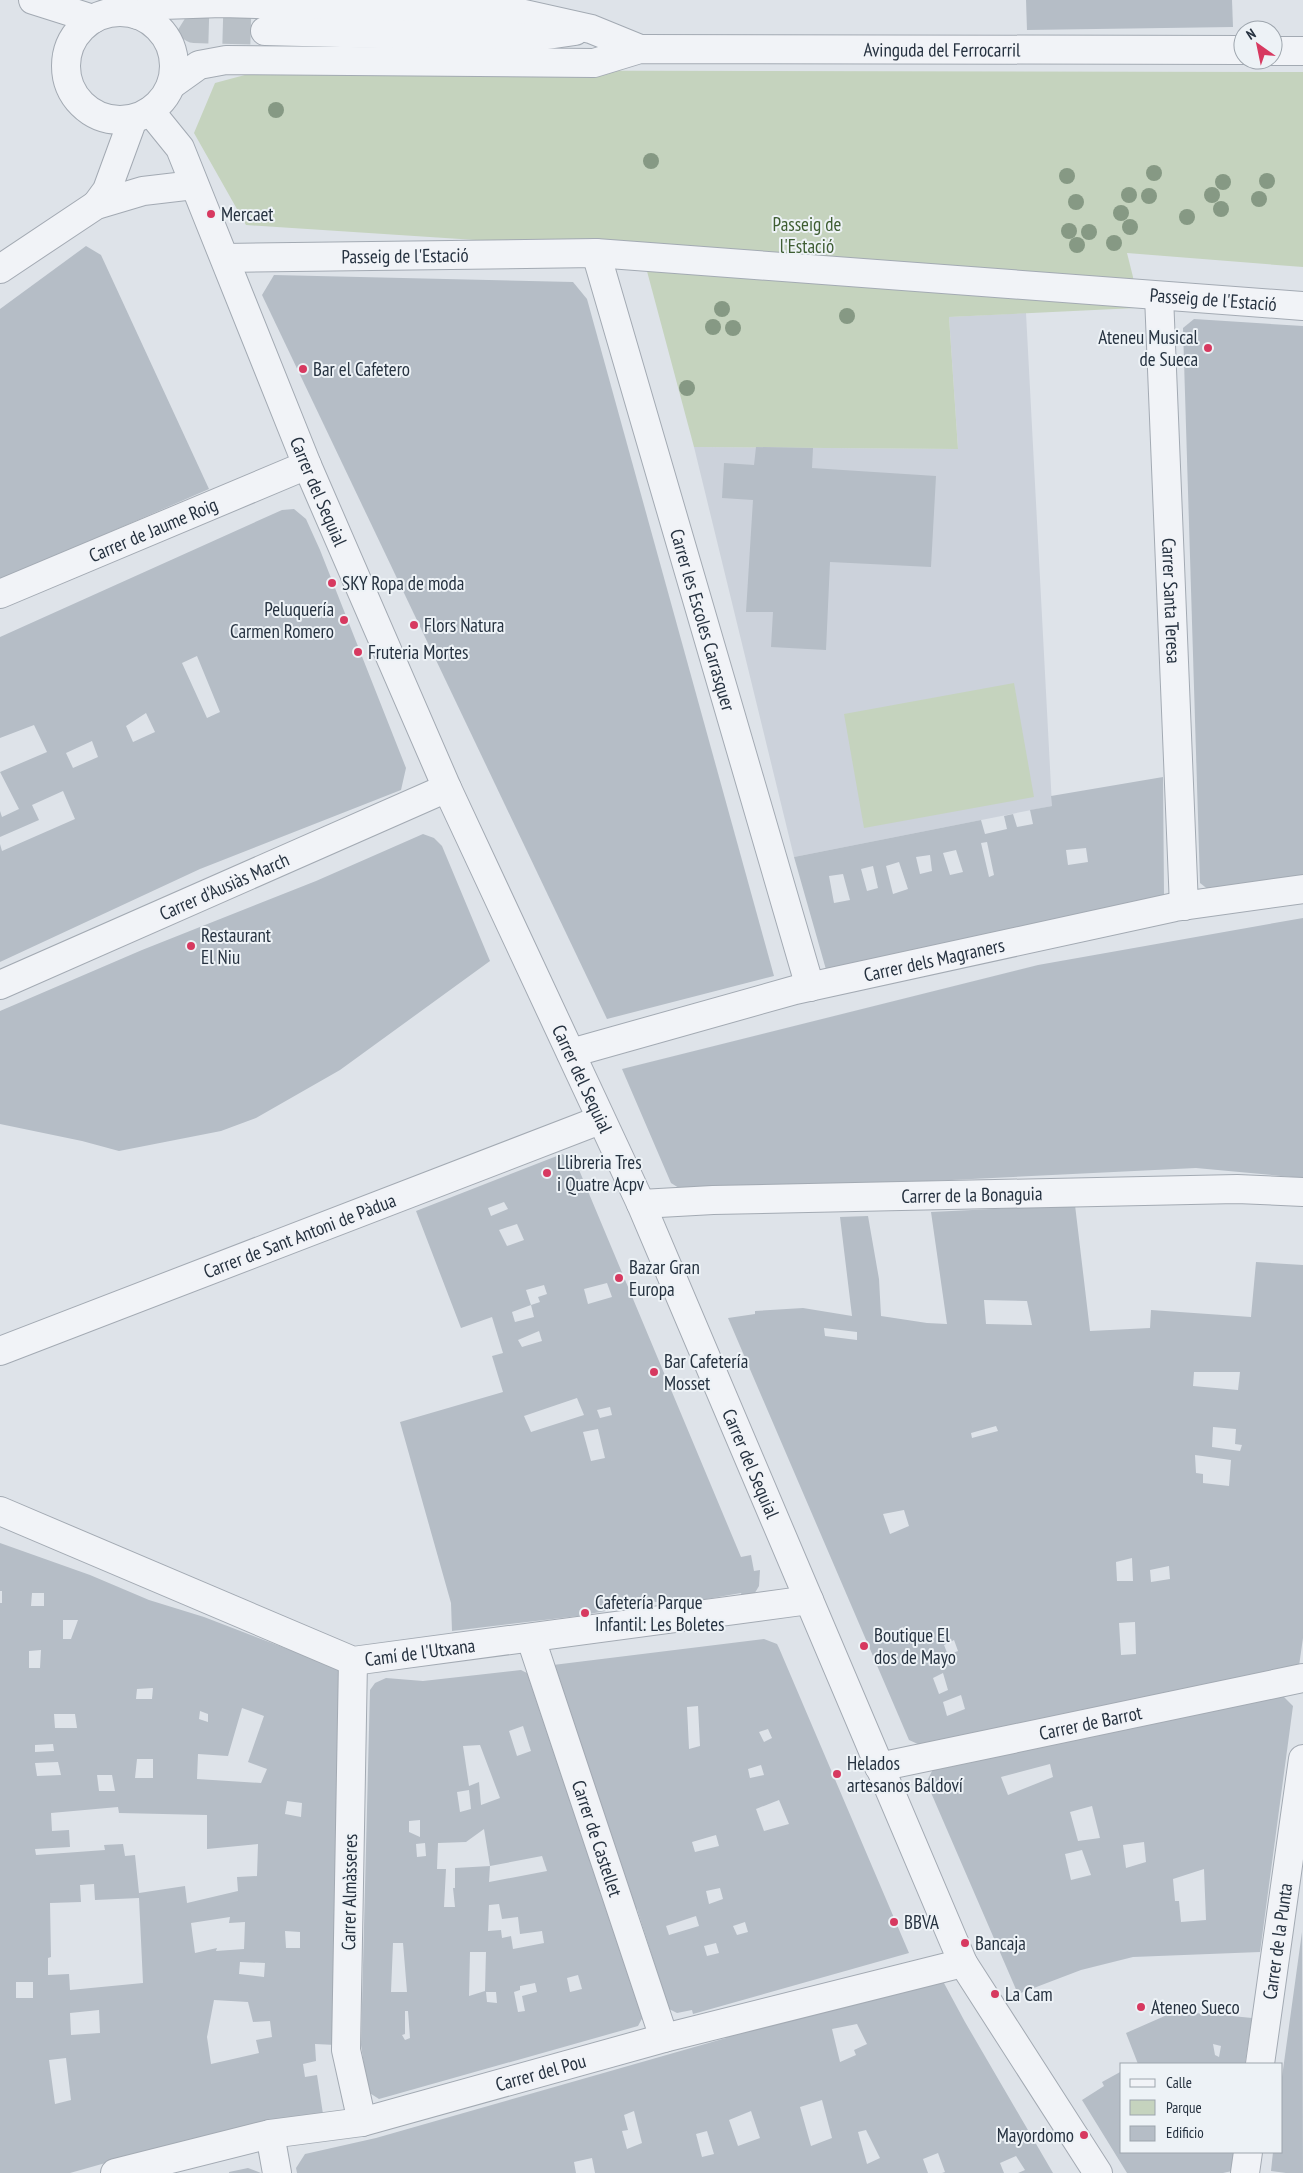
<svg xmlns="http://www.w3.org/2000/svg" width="1303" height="2173" font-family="'PT Sans Narrow',sans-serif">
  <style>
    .built { fill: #ccd2db }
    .green { fill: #c5d3be }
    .building { fill: #b5bdc6; fill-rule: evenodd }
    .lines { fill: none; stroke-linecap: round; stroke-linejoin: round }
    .minor-tunnel { stroke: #b9c0c7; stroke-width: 28; stroke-dasharray: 28 14; stroke-linecap: butt }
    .minor-casing { stroke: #a3aab3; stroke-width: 30 }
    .minor { stroke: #f1f3f7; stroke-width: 28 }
    .tree { fill: #869984 }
    .poi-dot { fill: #d73960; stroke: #edf2f6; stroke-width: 2 }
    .labels { text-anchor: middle; stroke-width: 4; stroke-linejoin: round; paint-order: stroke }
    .street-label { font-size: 19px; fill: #263240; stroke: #edf2f6 }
    .poi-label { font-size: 19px; fill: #263240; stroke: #edf2f6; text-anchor: start }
    .park-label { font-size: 19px; fill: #3e5d32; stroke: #edf2f6 }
  </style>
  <rect width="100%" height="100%" fill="#dee3e9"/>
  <!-- built -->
  <path class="built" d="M1026 313 1052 806 794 857 694 447 958 449 949 317Z"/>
  <!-- green -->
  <g class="green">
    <path d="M263 70 1303 72V267L1127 253 1133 277 1136 308 949 317 958 449 694 447 640 245H552L246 225 194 133 215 83Z"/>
    <path d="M1014 683 1034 797 864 828 844 714Z"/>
  </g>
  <!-- building -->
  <g class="building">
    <path d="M1026 0H1232L1233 27 1027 30Z"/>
    <path d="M86 246 101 255 209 489 0 580V309Z"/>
    <path d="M274 275 573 282 587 299 774 976 607 1019 262 295Z"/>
    <path d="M1194 319 1303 326V877L1214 894 1200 883 1183 328Z"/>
    <path d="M756 447 813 448 812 468 936 476 931 567 830 562 826 650 771 647 773 612H746L753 500 722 498 724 463 754 465Z"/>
    <path d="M294 509 306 519 320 550 406 768 401 790 200 869 0 962V844L2 851 75 819 63 791 32 805 39 820 0 837V811L2 817 19 809 0 772 47 752 34 725 0 738V637L282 510ZM197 656 220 712 207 718 182 663ZM146 713 155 732 133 742 126 726ZM92 741 98 757 73 768 66 753Z"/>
    <path d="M1163 777 1164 894 1154 905 827 973 794 857 981 820 985 834 1007 829 1004 816 1013 814 1017 827 1033 824 1030 810 1052 806 1051 796ZM987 842 994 875 989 877 981 843ZM1086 848 1088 862 1068 865 1066 850ZM956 850 963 872 950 875 943 853ZM930 855 932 871 920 874 916 857ZM899 862 908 889 893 894 886 866ZM873 866 878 888 867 891 861 869ZM843 874 850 900 834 903 829 876Z"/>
    <path d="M423 834 434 838 442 846 490 961 340 1070 256 1118 221 1131 119 1151 82 1141 0 1124V1011L142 950 316 881Z"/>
    <path d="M1303 918V1178L1196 1168 687 1193 671 1183 622 1069 1038 965Z"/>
    <path d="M562 1154 574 1160 577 1165 741 1557 751 1555 754 1571 760 1570 759 1586 753 1596 744 1600 741 1593 661 1607V1601L578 1616 452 1631 451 1603 400 1422 503 1392 492 1356 503 1353 492 1317 461 1328 416 1211ZM504 1202 508 1209 491 1216 488 1208ZM517 1224 524 1240 507 1246 499 1230ZM607 1283 612 1297 588 1304 584 1289ZM544 1285 547 1294 538 1297 540 1302 531 1305 526 1290ZM531 1305 534 1317 515 1322 512 1312ZM539 1331 542 1341 522 1347 518 1340ZM577 1398 584 1415 531 1432 524 1416ZM610 1407 612 1415 600 1418 597 1410ZM598 1429 605 1458 591 1461 583 1432Z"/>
    <path d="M1075 1205 1090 1331 1150 1328 1151 1310 1251 1317 1256 1262 1303 1265V1638L1299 1666 920 1745 909 1740 728 1318 755 1314V1311L803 1308 852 1316 840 1217 868 1216 879 1279 881 1316 927 1323 947 1324 931 1212ZM984 1300 1027 1301 1032 1325 986 1324ZM824 1328 857 1332V1340L825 1336ZM1194 1372H1240L1238 1390 1193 1386ZM996 1426 998 1431 972 1438 971 1433ZM1213 1427 1236 1429 1235 1444 1242 1445 1240 1451 1212 1447ZM1195 1455 1231 1460 1229 1486 1203 1483V1474L1196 1473ZM904 1510 909 1526 890 1534 883 1514ZM1132 1558 1133 1581H1117L1116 1562ZM1169 1566 1170 1579 1151 1582 1150 1570ZM1135 1622 1136 1654 1121 1655 1119 1623ZM954 1640 958 1651 948 1655 944 1645ZM943 1673 948 1690 939 1694 933 1678ZM961 1695 965 1709 947 1716 943 1702Z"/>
    <path d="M0 1543 90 1575 149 1600 204 1617 319 1661 339 1666 347 1680 336 2045 315 2044 316 2061 303 2064 305 2077 317 2075 323 2114 155 2149 70 2173H0V1603H2V1591H0ZM32 1593H44V1606H31ZM63 1620H78L71 1639H63ZM41 1650 40 1668H29V1651ZM153 1688 152 1699H136L137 1689ZM242 1708 264 1716 248 1762 267 1769 261 1783 197 1779 198 1754 228 1756ZM200 1711 208 1714V1722L199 1719ZM54 1714H75L77 1728H55ZM53 1744 54 1751 35 1752V1745ZM137 1759H153V1778H135ZM58 1762 61 1775 37 1776 35 1763ZM97 1775H112L115 1791H99ZM287 1801 302 1803 301 1817 285 1814ZM118 1807 119 1813 207 1815V1849L258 1844 257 1876 237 1877 238 1891 187 1903 185 1886 139 1893 135 1855 125 1856 123 1844 104 1845 105 1850 36 1855 35 1849 70 1847 69 1830 52 1831 51 1813ZM94 1884 95 1900 139 1898 143 1983 70 1990 69 1974 48 1975V1958L51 1957 50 1903 81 1902 80 1885ZM230 1917 229 1923 245 1922 244 1949 216 1951 217 1948 195 1953 191 1923ZM285 1931 300 1932V1948H286ZM240 1962 265 1963 264 1977 239 1974ZM16 1982H33V1998H16ZM214 2000 248 2002 253 2022 270 2021 272 2037 256 2040 259 2053 211 2064 207 2037ZM99 2010 100 2033 71 2035 70 2013ZM66 2058 71 2100 55 2104 49 2060Z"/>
    <path d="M764 1639 777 1644 779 1648 909 1953 693 2014 692 2010 677 2013 669 2009 637 1909 634 1910 553 1665ZM698 1706 700 1746 689 1749 687 1707ZM768 1729 772 1738 764 1742 759 1732ZM761 1765 764 1775 750 1778 748 1769ZM779 1800 789 1824 764 1831 756 1809ZM716 1835 719 1846 695 1852 692 1842ZM720 1888 723 1899 709 1904 706 1891ZM696 1916 699 1926 669 1935 666 1926ZM745 1922 748 1932 737 1935 733 1926ZM716 1943 719 1953 707 1956 704 1946Z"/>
    <path d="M521 1670 527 1673 531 1679 645 2013 638 2026 379 2099 368 2092 361 2045 370 1690 375 1683 386 1678 423 1681ZM523 1726 531 1751 517 1756 509 1731ZM480 1745 500 1798 481 1805 479 1782 469 1786 463 1746ZM469 1790 471 1809 460 1812 457 1792ZM420 1820V1837L409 1832V1821ZM484 1829 490 1866 542 1856 547 1871 489 1882 490 1866 455 1868V1888H453L455 1907H444L446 1869H437L438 1843 466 1842ZM425 1843 426 1856 417 1857 416 1844ZM499 1904 502 1919 518 1917 520 1934 542 1931 544 1943 513 1949 511 1936 502 1938 501 1930 488 1931 489 1905ZM393 1943H403L407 1992H391ZM470 1952H486L485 1991 469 1996ZM578 1975 582 1989 570 1992 567 1978ZM535 1983 537 1992 522 1996 525 2011 518 2012 514 1992 520 1990V1986ZM486 1992H496L497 2003 487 2002ZM405 2011H408L410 2038 405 2040 402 2035 405 2034Z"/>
    <path d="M1283 1696 1293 1706 1260 1952 1133 1957 1081 1970 1018 1994 932 1795 927 1781 933 1769ZM1050 1764 1053 1777 1008 1795 1001 1777ZM1092 1806 1100 1838 1078 1841 1070 1812ZM1144 1842 1146 1862 1126 1868 1123 1845ZM1082 1850 1091 1875 1071 1880 1065 1854ZM1204 1869 1206 1920 1181 1922 1179 1901H1175L1173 1879Z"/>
    <path d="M1302 1932 1303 2173H1286L1271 2171 1273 2152H1282V2077Z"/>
    <path d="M938 1972 965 2022 1053 2173H1018L1025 2170 1016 2156 1000 2163 1004 2173H942L945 2172 938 2153 923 2159 928 2173H595L592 2158 574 2162 576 2173H297L296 2168 305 2154 376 2138 726 2038 725 2034ZM857 2024 867 2044 854 2050 856 2055 840 2062 832 2029ZM822 2100 832 2138 811 2146 800 2107ZM634 2111 642 2143 627 2149 622 2131 628 2130 624 2115ZM751 2111 760 2138 738 2146 729 2120ZM866 2130 880 2158 867 2164 858 2132ZM707 2131 714 2154 702 2157 696 2134Z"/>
    <path d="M1202 2013 1252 2018 1245 2064H1138L1126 2033 1167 2015V2016ZM1213 2044 1221 2046 1219 2057 1215 2055Z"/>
    <path d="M1122 2071V2152H1234L1232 2171 1223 2173H1127L1082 2100 1104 2086 1102 2082Z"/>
    <path d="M248 2168 261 2173H229V2172Z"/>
  </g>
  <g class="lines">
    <!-- minor-tunnel -->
    <path class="minor-tunnel" d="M147 0 194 29 265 31"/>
    <!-- minor casing -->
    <g class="minor-casing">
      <g id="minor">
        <path d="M33 0 93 19"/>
        <circle cx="120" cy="66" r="54"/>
        <path d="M138 15 162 5 222 3 511 11 591 29 640 49"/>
        <path d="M265 31 527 38 575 31"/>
        <path d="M1273 51H1303"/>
        <path id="s1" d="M171 85 199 65 226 60 594 63 640 49 1243 50"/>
        <path id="s2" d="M150 111 180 148 307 465 447 788 641 1204 963 1963 1098 2173"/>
        <path d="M96 205 107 190 133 119"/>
        <path id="s3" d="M596 253 810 987"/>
        <path id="s4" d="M225 258 596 253 1303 306"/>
        <path d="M0 269 96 205 143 191 194 185"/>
        <path id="s5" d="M1159 296 1184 906"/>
        <path id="s6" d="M0 594 307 465"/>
        <path id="s7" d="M0 985 447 788"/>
        <path id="s8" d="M571 1053 795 990 1175 907 1303 889"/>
        <path id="s9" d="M641 1204 713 1200 1237 1189 1303 1192"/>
        <path id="s10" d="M0 1351 600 1120"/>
        <path id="s11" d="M0 1511 353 1661 809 1600"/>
        <path id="s12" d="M531 1639 664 2038"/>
        <path d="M353 1661 346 2050 362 2122"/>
        <path id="s13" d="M879 1767 1303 1678"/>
        <path id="s14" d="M1260 2064 1303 1759"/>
        <path d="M270 2134 277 2173"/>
        <path id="s15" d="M115 2173 270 2134 362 2122 664 2038 963 1963"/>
        <path d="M1245 2173 1248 2152"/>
      </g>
    </g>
    <!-- minor -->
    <use href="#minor" class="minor"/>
  </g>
  <!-- trees -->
  <g class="tree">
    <circle cx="276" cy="110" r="8"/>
    <circle cx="651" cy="161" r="8"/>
    <circle cx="1154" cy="173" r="8"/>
    <circle cx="1067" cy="176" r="8"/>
    <circle cx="1267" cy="181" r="8"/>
    <circle cx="1223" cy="182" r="8"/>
    <circle cx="1129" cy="195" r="8"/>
    <circle cx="1212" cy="195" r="8"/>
    <circle cx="1149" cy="196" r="8"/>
    <circle cx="1259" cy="199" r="8"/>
    <circle cx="1076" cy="202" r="8"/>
    <circle cx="1221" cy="209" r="8"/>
    <circle cx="1121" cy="213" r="8"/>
    <circle cx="1187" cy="217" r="8"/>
    <circle cx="1130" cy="227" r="8"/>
    <circle cx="1069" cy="231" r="8"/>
    <circle cx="1089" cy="232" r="8"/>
    <circle cx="1114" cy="243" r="8"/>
    <circle cx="1077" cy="245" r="8"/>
    <circle cx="722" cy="309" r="8"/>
    <circle cx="847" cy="316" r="8"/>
    <circle cx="713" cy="327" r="8"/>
    <circle cx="733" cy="328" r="8"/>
    <circle cx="687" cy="388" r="8"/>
  </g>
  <!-- markers -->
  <g class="poi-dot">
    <circle cx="211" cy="214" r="5"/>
    <circle cx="1208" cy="348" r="5"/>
    <circle cx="303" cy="369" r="5"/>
    <circle cx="332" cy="583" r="5"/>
    <circle cx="344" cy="620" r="5"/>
    <circle cx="414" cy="625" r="5"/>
    <circle cx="358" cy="652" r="5"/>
    <circle cx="191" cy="946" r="5"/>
    <circle cx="547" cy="1173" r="5"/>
    <circle cx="619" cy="1278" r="5"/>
    <circle cx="654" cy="1372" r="5"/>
    <circle cx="585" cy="1613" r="5"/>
    <circle cx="864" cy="1646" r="5"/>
    <circle cx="837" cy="1774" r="5"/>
    <circle cx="894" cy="1922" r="5"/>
    <circle cx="965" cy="1943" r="5"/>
    <circle cx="995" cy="1994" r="5"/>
    <circle cx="1141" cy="2007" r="5"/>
    <circle cx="1084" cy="2135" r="5"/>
  </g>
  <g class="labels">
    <!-- street labels -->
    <g class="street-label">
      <text dy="7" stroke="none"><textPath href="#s1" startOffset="780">Avinguda del Ferrocarril</textPath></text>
      <text dy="7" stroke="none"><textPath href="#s4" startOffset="180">Passeig de l'Estació</textPath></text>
      <text dy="7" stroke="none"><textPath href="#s4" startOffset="990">Passeig de l'Estació</textPath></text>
      <text dy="7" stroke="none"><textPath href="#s2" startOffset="418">Carrer del Sequial</textPath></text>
      <text dy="7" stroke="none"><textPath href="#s6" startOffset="166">Carrer de Jaume Roig</textPath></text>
      <text dy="7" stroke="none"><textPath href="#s5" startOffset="305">Carrer Santa Teresa</textPath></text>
      <text dy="7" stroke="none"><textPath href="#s3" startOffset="382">Carrer les Escoles Carrasquer</textPath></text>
      <text dy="7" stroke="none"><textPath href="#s7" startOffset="245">Carrer d'Ausiàs March</textPath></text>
      <text dy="7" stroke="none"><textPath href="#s8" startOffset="375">Carrer dels Magraners</textPath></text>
      <text dy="7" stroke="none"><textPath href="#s2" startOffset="1062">Carrer del Sequial</textPath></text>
      <text dy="7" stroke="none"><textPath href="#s9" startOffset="331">Carrer de la Bonaguia</textPath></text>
      <text dy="7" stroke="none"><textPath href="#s10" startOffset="321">Carrer de Sant Antoni de Pàdua</textPath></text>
      <text dy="7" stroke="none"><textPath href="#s2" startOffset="1482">Carrer del Sequial</textPath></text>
      <text dy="7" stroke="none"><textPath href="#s11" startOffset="451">Camí de l'Utxana</textPath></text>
      <text dy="7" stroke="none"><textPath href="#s13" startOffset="216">Carrer de Barrot</textPath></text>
      <text dy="7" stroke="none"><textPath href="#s12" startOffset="210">Carrer de Castellet</textPath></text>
      <text transform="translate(349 1892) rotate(-89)" y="7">Carrer Almàsseres</text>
      <text dy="7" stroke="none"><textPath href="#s14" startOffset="124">Carrer de la Punta</textPath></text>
      <text dy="7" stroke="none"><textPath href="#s15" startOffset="438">Carrer del Pou</textPath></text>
    </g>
    <!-- poi labels -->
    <g class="poi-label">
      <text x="221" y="221">Mercaet</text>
      <text x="1198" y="344" text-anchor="end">Ateneu Musical<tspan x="1198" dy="22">de Sueca</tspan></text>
      <text x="313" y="376">Bar el Cafetero</text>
      <text x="342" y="590">SKY Ropa de moda</text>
      <text x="334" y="616" text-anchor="end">Peluquería<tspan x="334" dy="22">Carmen Romero</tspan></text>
      <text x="424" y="632">Flors Natura</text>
      <text x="368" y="659">Fruteria Mortes</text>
      <text x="201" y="942">Restaurant<tspan x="201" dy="22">El Niu</tspan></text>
      <text x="557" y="1169">Llibreria Tres<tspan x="557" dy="22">i Quatre Acpv</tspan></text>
      <text x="629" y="1274">Bazar Gran<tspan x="629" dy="22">Europa</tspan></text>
      <text x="664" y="1368">Bar Cafetería<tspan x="664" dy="22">Mosset</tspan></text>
      <text x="595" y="1609">Cafetería Parque<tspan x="595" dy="22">Infantil: Les Boletes</tspan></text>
      <text x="874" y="1642">Boutique El<tspan x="874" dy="22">dos de Mayo</tspan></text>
      <text x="847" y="1770">Helados<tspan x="847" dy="22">artesanos Baldoví</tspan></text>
      <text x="904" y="1929">BBVA</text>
      <text x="975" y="1950">Bancaja</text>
      <text x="1005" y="2001">La Cam</text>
      <text x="1151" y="2014">Ateneo Sueco</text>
      <text x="1074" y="2142" text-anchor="end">Mayordomo</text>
    </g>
    <!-- park labels -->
    <g class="park-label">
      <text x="807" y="231">Passeig de<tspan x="807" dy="22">l'Estació</tspan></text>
    </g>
  </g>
  <!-- legend -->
  <rect x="1120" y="2063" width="162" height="90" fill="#edf2f6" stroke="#9da5ad"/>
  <rect x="1130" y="2079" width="25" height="8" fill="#f1f3f7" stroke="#9da5ad"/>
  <text x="1166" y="2088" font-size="15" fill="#263240">Calle</text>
  <rect x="1130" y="2100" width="25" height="15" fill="#c5d3be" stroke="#9da5ad"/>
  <text x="1166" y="2113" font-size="15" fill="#263240">Parque</text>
  <rect x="1130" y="2126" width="25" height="15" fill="#b5bdc6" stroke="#9da5ad"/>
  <text x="1166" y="2138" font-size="15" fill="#263240">Edificio</text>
  <!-- north arrow -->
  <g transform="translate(1258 45) rotate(327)"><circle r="24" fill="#edf2f6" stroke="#9da5ad"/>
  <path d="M0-4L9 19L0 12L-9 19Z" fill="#d73960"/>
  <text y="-8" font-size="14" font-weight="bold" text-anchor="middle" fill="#263240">N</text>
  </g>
</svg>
